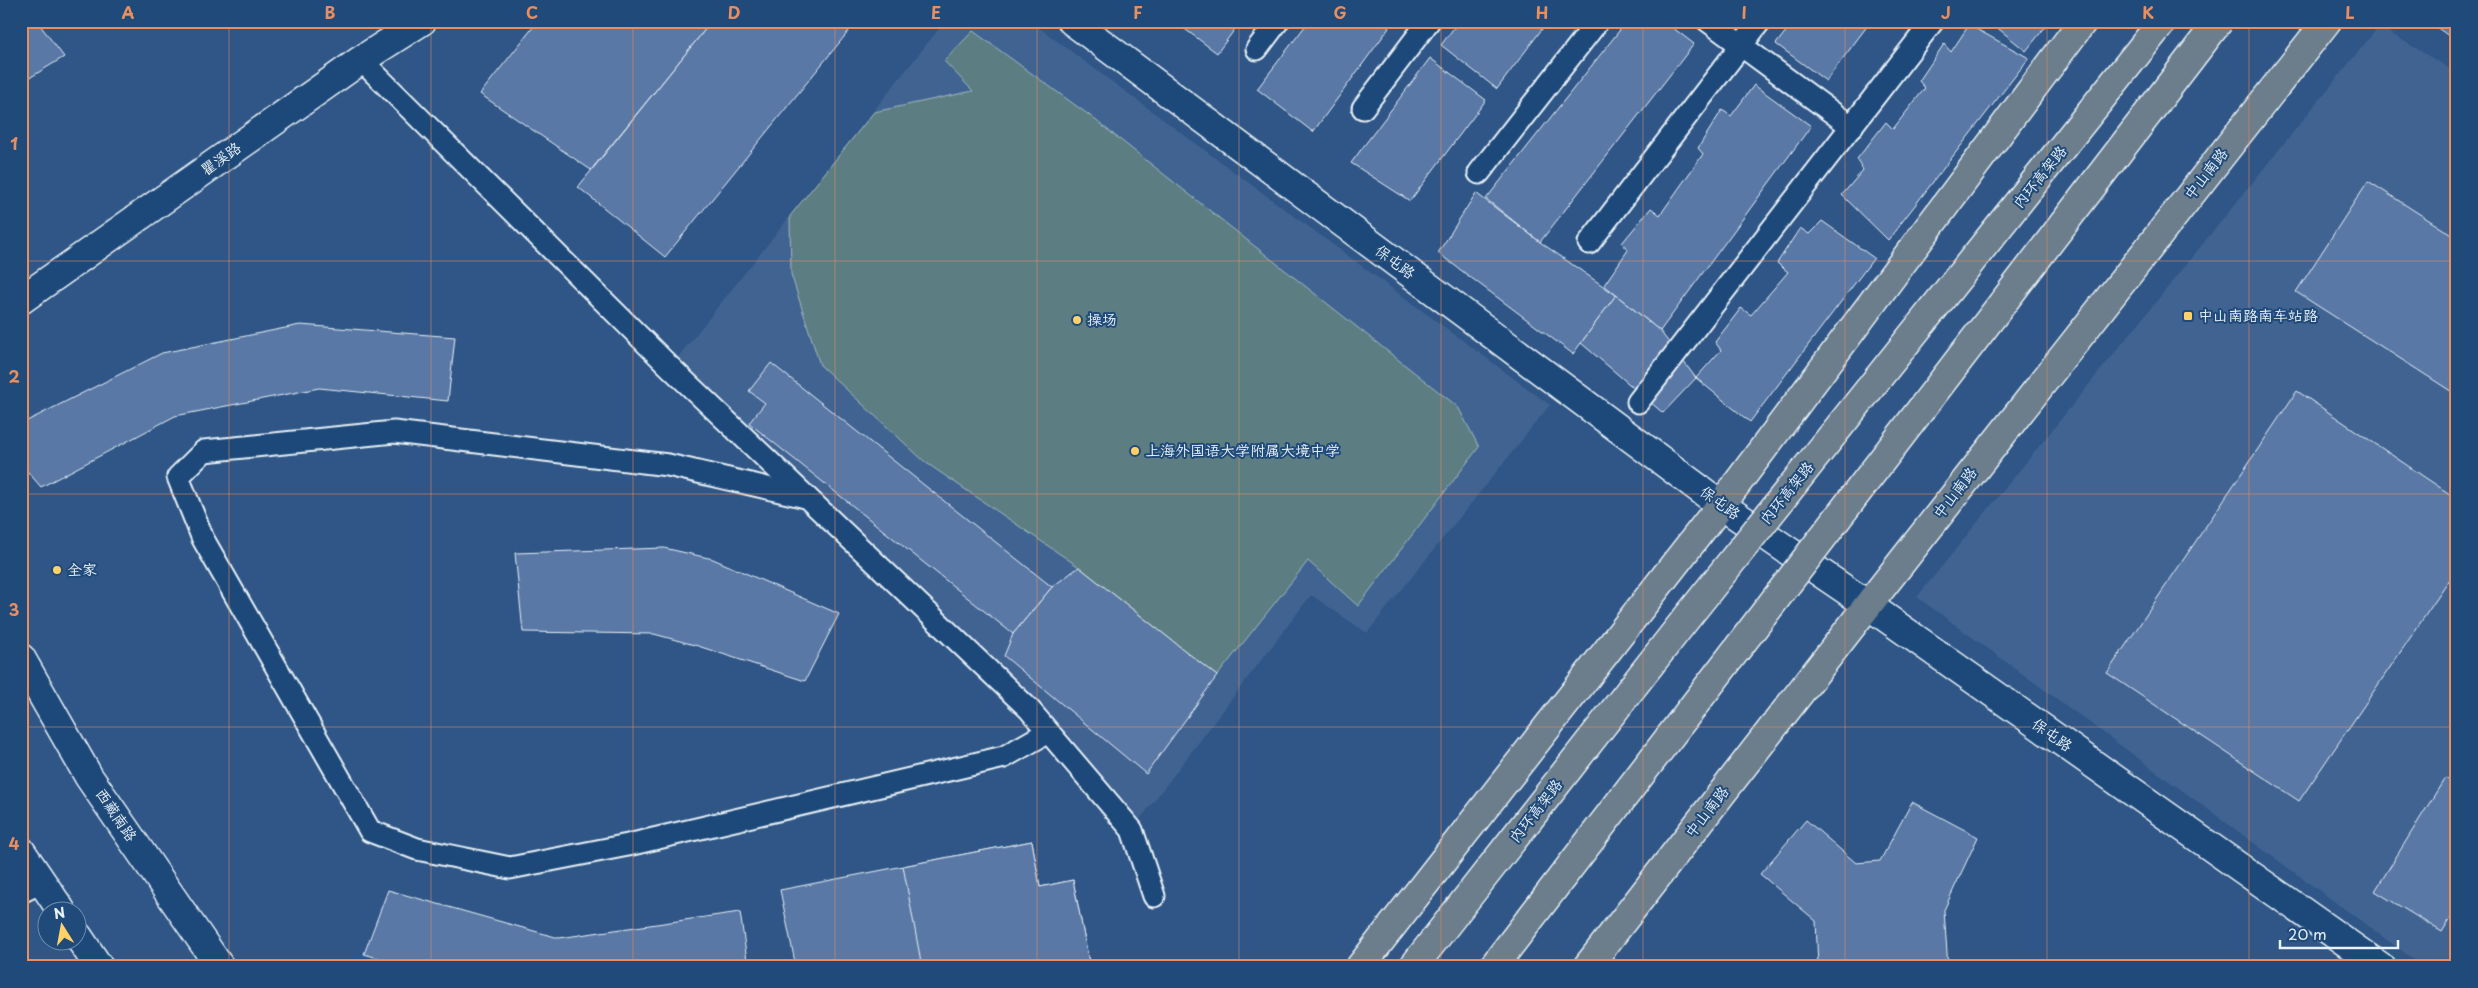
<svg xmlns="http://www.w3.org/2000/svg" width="2478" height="988" font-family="'Playpen Sans','LXGW WenKai TC',sans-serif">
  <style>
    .built { fill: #3f6392 }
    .green { fill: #5b7e83; stroke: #a2b8be }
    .building { fill: #5a78a6; stroke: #e8f1f8 }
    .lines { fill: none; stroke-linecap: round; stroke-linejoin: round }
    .lane-casing { stroke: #e8f1f8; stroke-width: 25 }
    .street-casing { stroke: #e8f1f8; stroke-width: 31 }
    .secondary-casing { stroke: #e8f1f8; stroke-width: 31 }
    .primary-casing { stroke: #e8f1f8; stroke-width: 31 }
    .lane { stroke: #1f4a7a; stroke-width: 21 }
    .street { stroke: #1f4a7a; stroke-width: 28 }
    .secondary { stroke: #1f4a7a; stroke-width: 28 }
    .primary { stroke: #6c7d8b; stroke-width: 28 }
    .highway-bridge-casing { stroke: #e8f1f8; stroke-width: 31; stroke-linecap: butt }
    .highway-bridge { stroke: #6c7d8b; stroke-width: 28 }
    .grid { fill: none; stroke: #e88e5f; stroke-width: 1; stroke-opacity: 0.55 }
    .poi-dot { fill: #ffd166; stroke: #1f4a7a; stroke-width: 2 }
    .labels { text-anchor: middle; stroke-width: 4; stroke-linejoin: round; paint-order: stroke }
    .street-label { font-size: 15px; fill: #e8f1f8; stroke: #1f4a7a }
    .poi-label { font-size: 15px; fill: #e8f1f8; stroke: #1f4a7a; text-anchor: start }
    .neatline { fill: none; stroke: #e88e5f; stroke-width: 2 }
    .grid-label { font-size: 16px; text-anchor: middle; font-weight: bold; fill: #e88e5f }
  </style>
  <rect width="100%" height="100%" fill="#2f5686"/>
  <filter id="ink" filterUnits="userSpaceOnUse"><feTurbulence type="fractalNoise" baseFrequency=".02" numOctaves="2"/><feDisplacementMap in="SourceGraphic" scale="10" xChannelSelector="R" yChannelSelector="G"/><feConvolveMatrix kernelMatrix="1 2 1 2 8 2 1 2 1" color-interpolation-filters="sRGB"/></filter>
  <g filter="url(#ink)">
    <!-- built -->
    <g class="built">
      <path d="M945 21H1030L1550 405 1367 633 1311 595 1132 830 806 497 670 367Z"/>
      <path d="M2379 26 2457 73V967H2424L1917 597Z"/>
    </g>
    <!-- green -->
    <path class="green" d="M973 31 1089 115 1458 407 1479 447 1358 606 1308 561 1217 676 1079 567 925 462 820 365 791 274 790 216 874 112 973 91 944 61Z"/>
    <!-- building -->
    <g class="building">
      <path d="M21 21H37L64 57 21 83Z"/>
      <path d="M538 21H712L591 170 480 94Z"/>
      <path d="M712 21H857L665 257 578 187Z"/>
      <path d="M1174 21H1241L1217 53Z"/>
      <path d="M1309 21H1382L1389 28 1313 132 1257 89Z"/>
      <path d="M1459 21H1548L1497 89 1441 45Z"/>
      <path d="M1627 21H1664L1694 44 1540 242 1486 199Z"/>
      <path d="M1794 21H1871L1826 81 1776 44Z"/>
      <path d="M1989 21H2050L2026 51Z"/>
      <path d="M2428 21H2457V42Z"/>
      <path d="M1969 25 2029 58 1888 240 1842 195 1863 170 1857 159 1886 122 1893 129 1925 88 1919 81 1944 44 1951 52Z"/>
      <path d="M1430 58 1486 100 1410 201 1351 163Z"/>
      <path d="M1754 85 1811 126 1660 331 1604 285 1628 250 1622 243 1651 208 1660 215 1703 154 1698 148 1722 110 1731 116Z"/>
      <path d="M2368 181 2457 238V395L2296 292Z"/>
      <path d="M1476 193 1540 242 1616 295 1573 354 1438 253Z"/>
      <path d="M1822 221 1874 258 1750 422 1696 378 1721 350 1715 342 1741 308 1751 315 1788 272 1777 263 1800 228 1809 234Z"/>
      <path d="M1616 295 1660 331 1696 378 1663 413 1581 343Z"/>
      <path d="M300 325 455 337 448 401 319 388 175 416 41 487 21 464V424L162 353Z"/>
      <path d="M771 363 1052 587 1013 634 749 423 765 403 749 391Z"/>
      <path d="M2297 391 2457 499V569L2299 801 2107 673Z"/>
      <path d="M664 548 713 559 839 614 805 681 698 646 654 634 523 632 515 553Z"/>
      <path d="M1079 567 1217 676 1146 774 1004 656 1013 634 1052 587Z"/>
      <path d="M2445 778 2457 785V908L2442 932 2375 891Z"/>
      <path d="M1912 802 1978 837 1944 910 1948 967H1818L1816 921 1760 874 1806 820 1856 863 1880 861Z"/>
      <path d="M1032 841 1040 887 1073 880 1090 967H796L780 890Z"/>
      <path d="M1032 841 1040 887 1073 880 1090 967H922L903 866Z"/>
      <path d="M388 890 559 938 740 912 748 967H410L364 954Z"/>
    </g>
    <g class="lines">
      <!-- lane casing -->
      <g class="lane-casing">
        <g id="lane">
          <path d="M1708 21 1852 127"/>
          <path d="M1257 49 1278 21"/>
          <path d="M361 60 670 367 1029 709 1132 830 1154 896"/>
          <path d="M1363 108 1429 21"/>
          <path d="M1479 173 1598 21"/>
          <path d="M1589 243 1760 21"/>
          <path d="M1638 402 1933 21"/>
          <path d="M806 497 668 465 394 432 204 451 178 477 203 539 370 831 417 849 510 868 628 845 1004 757 1048 732"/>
          <path d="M21 892 41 882"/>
        </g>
      </g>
      <!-- street casing -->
      <g class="street-casing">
        <g id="street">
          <path d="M1072 21 1721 505 1868 605 2381 967"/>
          <path d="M21 300 361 60 422 21"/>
        </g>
      </g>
      <!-- secondary casing -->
      <g class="secondary-casing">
        <g id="secondary">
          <path d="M21 658 89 777 220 967"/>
          <path d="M21 851 61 910"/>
          <path d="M78 936 99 967"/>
        </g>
      </g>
      <!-- primary casing -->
      <g class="primary-casing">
        <g id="primary">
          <path d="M1360 967 1721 505 2083 21"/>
          <path d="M1587 967 1868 605 2327 21"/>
        </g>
      </g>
      <!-- lane -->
      <use href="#lane" class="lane"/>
      <!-- street -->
      <use href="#street" class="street"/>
      <!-- secondary -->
      <use href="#secondary" class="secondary"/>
      <!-- primary -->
      <use href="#primary" class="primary"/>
      <!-- highway-bridge casing -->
      <g class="highway-bridge-casing">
        <g id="highway-bridge">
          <path d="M1413 967 1685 620 2163 21"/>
          <path d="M1493 967 2219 21"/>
        </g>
      </g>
      <!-- highway-bridge -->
      <use href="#highway-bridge" class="highway-bridge"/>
    </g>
  </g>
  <!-- grid -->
  <path class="grid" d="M229 21V967M431 21V967M633 21V967M835 21V967M1037 21V967M1239 21V967M1441 21V967M1643 21V967M1845 21V967M2047 21V967M2249 21V967M21 261H2457M21 494H2457M21 727H2457"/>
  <!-- markers -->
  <g class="poi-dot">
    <rect x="2183" y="311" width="10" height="10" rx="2.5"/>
    <circle cx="1077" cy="320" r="5"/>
    <circle cx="1135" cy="451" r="5"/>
    <circle cx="57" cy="570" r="5"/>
  </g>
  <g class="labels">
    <!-- street labels -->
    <g class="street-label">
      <text transform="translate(221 159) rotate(-35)" y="5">瞿溪路</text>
      <text transform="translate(2206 174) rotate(-52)" y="5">中山南路</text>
      <text transform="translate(2040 177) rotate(-51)" y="5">内环高架路</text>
      <text transform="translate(1395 262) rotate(37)" y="5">保屯路</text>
      <text transform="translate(1787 493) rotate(-51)" y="5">内环高架路</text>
      <text transform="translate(1955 493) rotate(-52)" y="5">中山南路</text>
      <text transform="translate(1720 503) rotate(36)" y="5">保屯路</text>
      <text transform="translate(2052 735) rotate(35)" y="5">保屯路</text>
      <text transform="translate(1536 811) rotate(-52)" y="5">内环高架路</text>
      <text transform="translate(1707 812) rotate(-52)" y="5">中山南路</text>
      <text transform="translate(116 815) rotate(56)" y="5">西藏南路</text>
    </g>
    <!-- poi labels -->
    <g class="poi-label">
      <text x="2198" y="321">中山南路南车站路</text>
      <text x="1087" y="325">操场</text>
      <text x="1145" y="456">上海外国语大学附属大境中学</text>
      <text x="67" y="575">全家</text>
    </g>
  </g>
  <!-- margin -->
  <rect width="2478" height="988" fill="none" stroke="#1f4a7a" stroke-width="55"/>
  <!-- north arrow -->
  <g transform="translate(62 926) rotate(349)"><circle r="24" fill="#1f4a7a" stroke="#6f8dac"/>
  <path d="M0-4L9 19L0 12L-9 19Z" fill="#ffd166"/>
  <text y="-8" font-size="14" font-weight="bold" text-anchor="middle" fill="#e8f1f8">N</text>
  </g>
  <!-- scale -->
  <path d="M2280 940v8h118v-8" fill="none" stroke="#e8f1f8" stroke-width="2.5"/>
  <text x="2288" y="940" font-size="15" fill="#e8f1f8" stroke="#1f4a7a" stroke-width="4" paint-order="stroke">20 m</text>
  <rect x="28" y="28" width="2422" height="932" class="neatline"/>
  <g class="grid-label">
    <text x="128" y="19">A</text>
    <text x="330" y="19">B</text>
    <text x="532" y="19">C</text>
    <text x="734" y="19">D</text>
    <text x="936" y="19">E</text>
    <text x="1138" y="19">F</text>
    <text x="1340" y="19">G</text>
    <text x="1542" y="19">H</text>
    <text x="1744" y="19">I</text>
    <text x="1946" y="19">J</text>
    <text x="2148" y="19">K</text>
    <text x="2350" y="19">L</text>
    <text x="14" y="150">1</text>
    <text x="14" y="383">2</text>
    <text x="14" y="616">3</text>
    <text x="14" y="850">4</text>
  </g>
</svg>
